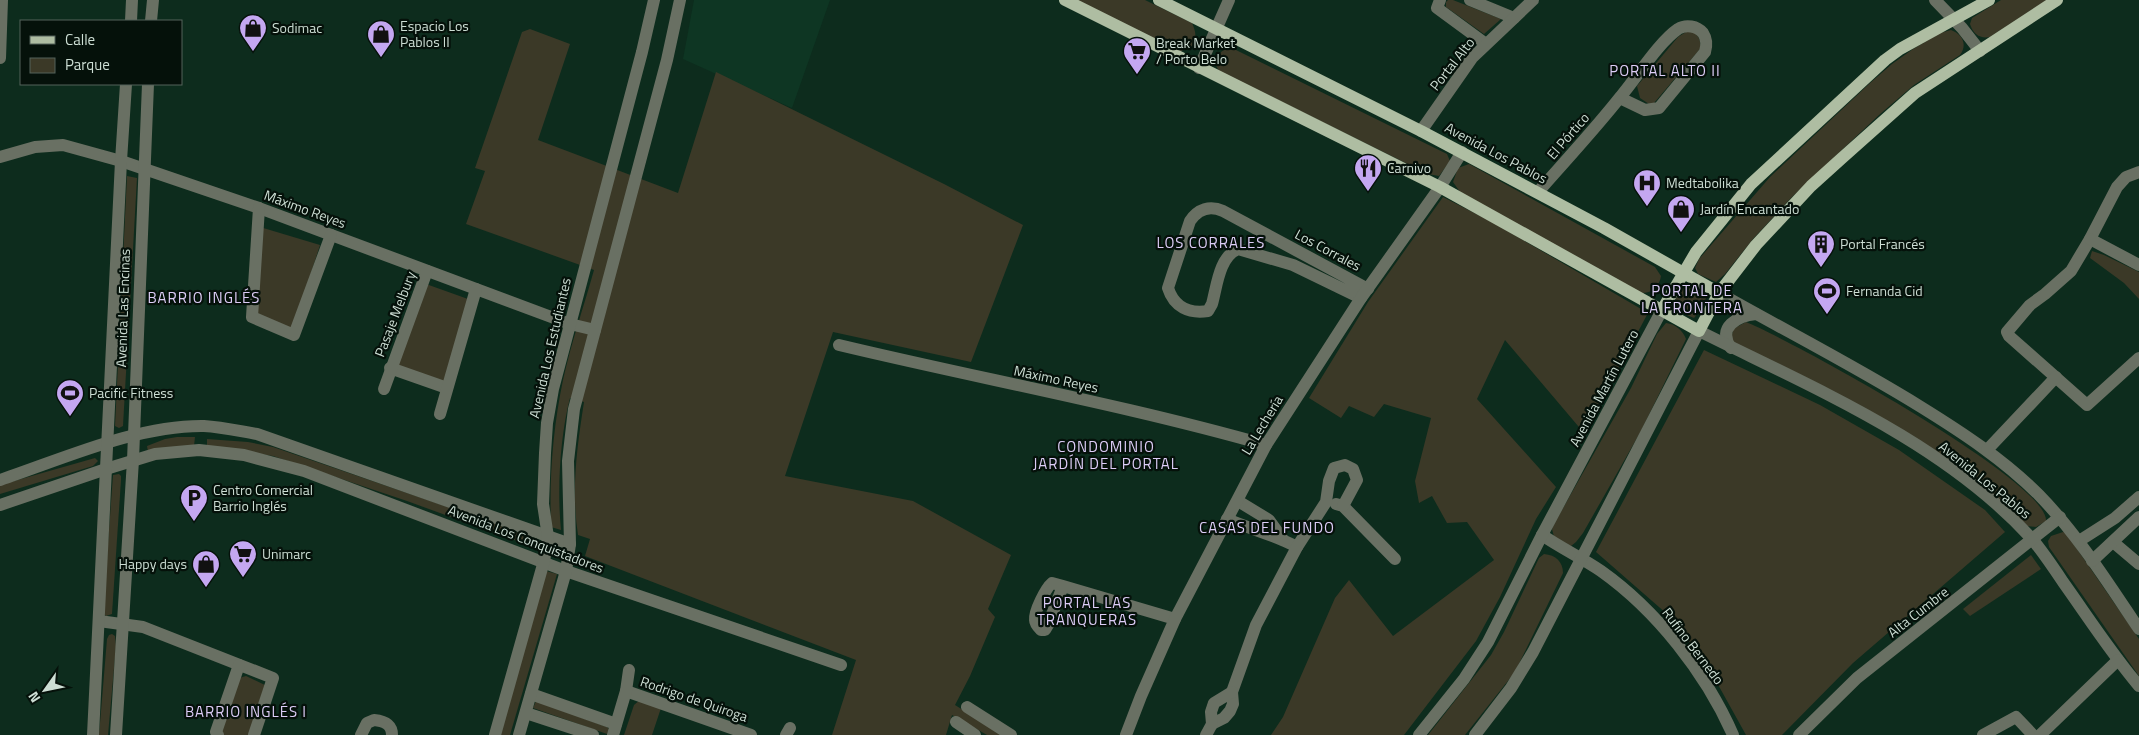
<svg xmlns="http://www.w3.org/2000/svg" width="2139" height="735" font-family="'Titillium Web',sans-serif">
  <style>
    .built { fill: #0e3623 }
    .green { fill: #3b3927 }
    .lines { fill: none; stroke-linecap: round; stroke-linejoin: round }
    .minor { stroke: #697063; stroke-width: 12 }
    .major { stroke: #aebda2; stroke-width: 12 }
    .labels { text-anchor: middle; stroke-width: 4.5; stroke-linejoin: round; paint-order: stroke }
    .poi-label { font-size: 14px; fill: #cdded4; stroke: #05110a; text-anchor: start }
    .street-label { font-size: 14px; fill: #cdded4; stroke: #05110a }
    .neighbourhood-label { font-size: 15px; letter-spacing: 1px; fill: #ddcdf7; stroke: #05110a }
  </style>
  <rect width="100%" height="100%" fill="#0d2c1d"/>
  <!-- built -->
  <path class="built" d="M694 0H830L792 108 683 59Z"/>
  <!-- green -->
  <g class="green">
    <path d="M1075 0H1145L1192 23C1196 32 1197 38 1192 46L1179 52Z"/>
    <path d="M1448 0H1453L1501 19 1484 34 1446 7V2Z"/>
    <path d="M2001 0H2047L1990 37C1980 39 1973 34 1970 24L1972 18Z"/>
    <path d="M530 29 570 44 538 140 678 193 716 72 944 184 1023 225 971 362 833 332 785 476 913 501 1011 555 988 609 995 617 970 676 955 705 1003 735H987L952 715 946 735H832L856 660 585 556 590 539 578 535C571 490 577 447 584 402L570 398C560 436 557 490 561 530L551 527C549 478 553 428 563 380 571 343 584 306 594 270L466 224 485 171 475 168 522 32Z"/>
    <path d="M1951 30C1962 34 1968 44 1960 55L1914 85 1879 115 1792 197 1753 239 1725 274 1716 282 1698 274 1695 268 1699 259 1770 177 1870 83 1892 64 1913 49 1940 33Z"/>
    <path d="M1692 31C1699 36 1701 40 1700 49L1654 103 1649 104 1640 98 1637 86 1678 37 1686 32Z"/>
    <path d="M1225 49 1236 50 1447 154 1450 161 1439 176 1428 174 1219 71C1213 62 1216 55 1225 49Z"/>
    <path d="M1469 164 1655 267 1661 276C1659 288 1651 294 1639 293L1460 192 1453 182 1458 168Z"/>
    <path d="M127 176 137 178 123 426 119 428 115 426Z"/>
    <path d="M1443 197 1492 222 1648 313 1584 433 1505 340 1477 399 1556 487 1536 519 1500 597 1476 641 1404 735H1271L1283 717 1335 598 1349 580 1393 636 1494 560 1467 522 1447 523 1432 496 1419 503 1415 481 1431 418 1384 404 1374 417 1349 406 1341 418 1309 398 1368 302Z"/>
    <path d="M260 227 320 245 294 326 290 329 256 314Z"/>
    <path d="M2092 251 2104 255 2139 272V299L2124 283 2090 258Z"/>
    <path d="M426 284 468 299 445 382 397 367Z"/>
    <path d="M1685 286 1696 290 1706 298 1703 307 1694 318 1679 312 1673 306 1674 301Z"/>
    <path d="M1746 322C1789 339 2049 481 2046 521L2036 527 2026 526 1972 479 1731 341 1733 329Z"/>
    <path d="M1666 323C1676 324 1683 331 1686 339L1641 431 1583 533 1576 542 1571 546 1554 537 1552 529 1554 524 1631 388 1657 334Z"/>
    <path d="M1704 350 1820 405 1899 450 1985 510 2005 532 1853 663 1782 735H1746L1716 681 1675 621 1596 552Z"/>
    <path d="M177 437H195L194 446 148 452 147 446 165 439Z"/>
    <path d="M207 439 248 442 273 447 486 520 537 540 536 548 407 501 273 456 207 446Z"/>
    <path d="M95 458 98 461 93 466 0 494V485Z"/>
    <path d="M119 474 121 476V480L112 614 106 616 103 613 113 475Z"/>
    <path d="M2063 532 2066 533 2139 639V676L2049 547 2048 541 2051 536Z"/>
    <path d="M1544 554C1556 555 1563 562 1563 573L1515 672 1465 735H1428L1491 655 1504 632 1539 558Z"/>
    <path d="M2031 555 2041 569 1970 616 1963 609Z"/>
    <path d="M546 571 557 574 510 735H500Z"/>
    <path d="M112 634 115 636 116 646 108 735H99L107 639 109 635Z"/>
    <path d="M246 676 267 686 250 735H222L220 731 239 678Z"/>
    <path d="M640 700 661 708 652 735H624L634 705Z"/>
    <path d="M536 701 607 727 609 729 607 734 533 708Z"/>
  </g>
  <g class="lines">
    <!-- minor -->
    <g class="minor">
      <path d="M1440 0 1437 8 1486 44"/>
      <path d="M1470 0 1514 18"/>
      <path d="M1935 0 1962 28 1980 51"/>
      <path d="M131 21 132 0"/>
      <path d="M151 21 153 0"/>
      <path d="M0 58 2 0"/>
      <path d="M1199 68 1229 0"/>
      <path d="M1421 131 1472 58 1533 0"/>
      <path d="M0 157 35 147 63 145 121 161 259 208 570 324 595 330"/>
      <path d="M2139 172 2126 177 2117 187 2090 239 2071 271 2045 294 2030 305 2007 332 2009 336 2087 405 2139 358"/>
      <path d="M1538 192C1566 160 1595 129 1621 96 1637 77 1659 42 1678 29 1686 24 1697 26 1703 33 1707 39 1707 45 1705 52L1659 108 1645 110 1620 98"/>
      <path d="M259 208 252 317 294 335 331 235"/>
      <path d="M2090 239 2139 265"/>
      <path d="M1719 293C1786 331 1855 366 1921 407 1963 433 2004 460 2039 495 2078 535 2108 583 2139 629"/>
      <path d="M1361 298 1293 265 1238 249C1219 257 1217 286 1212 304L1208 311C1189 314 1174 307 1168 288L1190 221C1198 209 1210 205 1223 211L1368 289"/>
      <path d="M839 345C981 379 1125 405 1266 445"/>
      <path d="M1731 348C1716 327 1738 316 1756 314"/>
      <path d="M390 368 447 388"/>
      <path d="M384 389 427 271"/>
      <path d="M440 414 476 289"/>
      <path d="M1987 450 2056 377"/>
      <path d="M0 480C63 459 137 425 204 426 222 427 239 431 257 434L570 544"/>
      <path d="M1238 501 1269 520 1282 538"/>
      <path d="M1336 504 1343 506 1395 559"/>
      <path d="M0 505 106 469 155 454 199 450 244 455 304 471 566 571 841 665"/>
      <path d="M1227 519C1250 529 1275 535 1297 547"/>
      <path d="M1542 535C1561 548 1582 558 1601 571 1656 610 1706 673 1733 735"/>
      <path d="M2079 541 2115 518 2139 497"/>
      <path d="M2113 542 2139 564"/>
      <path d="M2092 561 2139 517"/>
      <path d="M1063 586 1048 625 1045 630H1041C1038 627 1035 624 1035 620 1034 611 1046 588 1052 583L1063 586 1175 619"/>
      <path d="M99 621 143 627 273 678 254 735"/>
      <path d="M626 691 751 735"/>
      <path d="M531 694 616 724"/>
      <path d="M967 707 1011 735"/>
      <path d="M526 713 593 735"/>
      <path d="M956 722 975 735"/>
      <path d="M1212 724 1224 718 1230 711 1233 704 1232 692 1256 625 1297 547 1326 502 1329 481 1334 468 1345 465 1353 469 1357 480 1343 506"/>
      <path d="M93 735 121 161 126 84"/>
      <path d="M116 735 133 460 148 84"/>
      <path d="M218 735 216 732 239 665"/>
      <path d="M361 735 367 723 374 720C384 721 392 724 392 735"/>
      <path d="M495 735 544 561 548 537 543 504 545 453 547 423 553 389 642 52 654 0"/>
      <path d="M519 735 566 571 570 544 568 461 574 409 667 60 680 0"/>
      <path d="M613 735 626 691 629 670"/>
      <path d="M786 735 790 728"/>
      <path d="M1126 735 1141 696 1175 619 1266 445 1361 298 1440 187 1462 152"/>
      <path d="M1206 735 1212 724 1211 712 1214 703 1232 692"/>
      <path d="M1419 735 1464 679 1488 642 1542 535 1662 310"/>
      <path d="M1475 735 1511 688 1533 652 1699 331C1813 388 1944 442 2032 539 2043 552 2053 567 2063 582 2088 617 2111 653 2139 686"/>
      <path d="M1799 735 1857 678 2060 517"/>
      <path d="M1983 735 2016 717 2033 735"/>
      <path d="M2040 735 2118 660"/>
    </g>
    <!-- major -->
    <g class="major">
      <path d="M1065 0 1440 187 1699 331 1719 293 1756 245 1811 186 1842 158 1915 93 2057 0"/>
      <path d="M1159 0 1421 131 1604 228 1719 293"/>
      <path d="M1662 310 1696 252 1751 184 1885 60 1900 49 1989 0"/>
    </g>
  </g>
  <!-- icons -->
  <defs>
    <g id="shop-pin" transform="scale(1.4375)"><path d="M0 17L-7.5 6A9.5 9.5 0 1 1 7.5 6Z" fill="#c4a7f1" stroke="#05110a"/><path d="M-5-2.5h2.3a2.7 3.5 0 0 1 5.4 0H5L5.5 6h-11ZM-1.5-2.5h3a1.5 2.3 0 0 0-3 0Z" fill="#111"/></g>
    <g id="supermarket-pin" transform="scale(1.4375)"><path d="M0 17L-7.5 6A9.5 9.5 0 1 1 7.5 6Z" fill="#c4a7f1" stroke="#05110a"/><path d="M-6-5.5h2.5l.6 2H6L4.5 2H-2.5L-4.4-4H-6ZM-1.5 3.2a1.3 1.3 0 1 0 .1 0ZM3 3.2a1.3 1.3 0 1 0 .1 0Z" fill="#111"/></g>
    <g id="restaurant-pin" transform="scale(1.4375)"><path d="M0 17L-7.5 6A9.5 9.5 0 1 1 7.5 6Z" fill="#c4a7f1" stroke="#05110a"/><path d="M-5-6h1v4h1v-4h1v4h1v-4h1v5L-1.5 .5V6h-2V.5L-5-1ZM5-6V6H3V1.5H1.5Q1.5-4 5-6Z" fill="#111"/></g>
    <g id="hospital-pin" transform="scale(1.4375)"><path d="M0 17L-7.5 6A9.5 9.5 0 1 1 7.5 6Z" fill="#c4a7f1" stroke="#05110a"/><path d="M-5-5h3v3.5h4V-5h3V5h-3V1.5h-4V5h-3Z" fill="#111"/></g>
    <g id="building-pin" transform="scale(1.4375)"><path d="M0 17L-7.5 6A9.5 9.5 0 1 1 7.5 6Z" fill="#c4a7f1" stroke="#05110a"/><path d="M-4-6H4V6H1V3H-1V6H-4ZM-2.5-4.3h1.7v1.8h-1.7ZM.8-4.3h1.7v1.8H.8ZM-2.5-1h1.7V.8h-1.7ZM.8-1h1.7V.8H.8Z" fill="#111"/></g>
    <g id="stadium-pin" transform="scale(1.4375)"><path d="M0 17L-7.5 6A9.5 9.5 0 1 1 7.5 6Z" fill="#c4a7f1" stroke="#05110a"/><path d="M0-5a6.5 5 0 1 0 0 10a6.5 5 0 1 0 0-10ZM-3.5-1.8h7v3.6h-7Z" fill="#111"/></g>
    <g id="parking-pin" transform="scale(1.4375)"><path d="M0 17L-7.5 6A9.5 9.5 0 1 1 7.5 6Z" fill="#c4a7f1" stroke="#05110a"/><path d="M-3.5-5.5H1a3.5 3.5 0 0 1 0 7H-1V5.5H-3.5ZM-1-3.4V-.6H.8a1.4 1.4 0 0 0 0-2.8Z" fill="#111"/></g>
  </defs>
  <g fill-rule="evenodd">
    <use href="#shop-pin" x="253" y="28"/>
    <use href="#shop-pin" x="381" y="34"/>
    <use href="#supermarket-pin" x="1137" y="51"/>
    <use href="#restaurant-pin" x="1368" y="168"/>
    <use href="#hospital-pin" x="1647" y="183"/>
    <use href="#shop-pin" x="1681" y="209"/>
    <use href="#building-pin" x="1821" y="244"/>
    <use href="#stadium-pin" x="1827" y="291"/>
    <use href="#stadium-pin" x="70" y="393"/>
    <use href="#parking-pin" x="194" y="498"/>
    <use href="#supermarket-pin" x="243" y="554"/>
    <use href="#shop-pin" x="206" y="564"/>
  </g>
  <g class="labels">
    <!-- poi labels -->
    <g class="poi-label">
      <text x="400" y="31">Espacio Los<tspan x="400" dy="16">Pablos II</tspan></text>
      <text x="272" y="33">Sodimac</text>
      <text x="1156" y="48">Break Market<tspan x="1156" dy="16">/ Porto Belo</tspan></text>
      <text x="1387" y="173">Carnivo</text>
      <text x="1666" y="188">Medtabolika</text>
      <text x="1700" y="214">Jardín Encantado</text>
      <text x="1840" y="249">Portal Francés</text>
      <text x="1846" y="296">Fernanda Cid</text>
      <text x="89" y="398">Pacific Fitness</text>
      <text x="213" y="495">Centro Comercial<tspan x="213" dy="16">Barrio Inglés</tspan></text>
      <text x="262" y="559">Unimarc</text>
      <text x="187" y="569" text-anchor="end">Happy days</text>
    </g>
    <!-- street labels -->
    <g class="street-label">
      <text transform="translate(1452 64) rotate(-52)" y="5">Portal Alto</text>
      <text transform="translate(1568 136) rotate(-49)" y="5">El Pórtico</text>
      <text transform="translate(1496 153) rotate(28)" y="5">Avenida Los Pablos</text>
      <text transform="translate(305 209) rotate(20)" y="5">Máximo Reyes</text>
      <text transform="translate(1328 250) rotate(28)" y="5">Los Corrales</text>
      <text transform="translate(123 308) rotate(-88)" y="5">Avenida Las Encinas</text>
      <text transform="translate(395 314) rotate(-69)" y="5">Pasaje Melbury</text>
      <text transform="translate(550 348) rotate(-77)" y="5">Avenida Los Estudiantes</text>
      <text transform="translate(1056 379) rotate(12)" y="5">Máximo Reyes</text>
      <text transform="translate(1604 388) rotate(-62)" y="5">Avenida Martín Lutero</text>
      <text transform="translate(1262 425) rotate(-59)" y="5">La Lechería</text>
      <text transform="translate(1985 480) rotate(39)" y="5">Avenida Los Pablos</text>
      <text transform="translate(526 539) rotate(21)" y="5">Avenida Los Conquistadores</text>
      <text transform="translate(1918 612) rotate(-38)" y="5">Alta Cumbre</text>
      <text transform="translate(1693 646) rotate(53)" y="5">Rufino Bernedo</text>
      <text transform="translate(694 699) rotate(19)" y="5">Rodrigo de Quiroga</text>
    </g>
    <!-- neighbourhood labels -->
    <g class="neighbourhood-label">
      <text x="1665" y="76">PORTAL ALTO II</text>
      <text x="1211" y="248">LOS CORRALES</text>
      <text x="1692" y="296">PORTAL DE<tspan x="1692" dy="17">LA FRONTERA</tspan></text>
      <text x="204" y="303">BARRIO INGLÉS</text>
      <text x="1106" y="452">CONDOMINIO<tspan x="1106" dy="17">JARDÍN DEL PORTAL</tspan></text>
      <text x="1267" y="533">CASAS DEL FUNDO</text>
      <text x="1087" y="608">PORTAL LAS<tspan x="1087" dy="17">TRANQUERAS</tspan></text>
      <text x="246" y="717">BARRIO INGLÉS I</text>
    </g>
  </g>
  <!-- legend -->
  <rect x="20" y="20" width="162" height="65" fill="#05110a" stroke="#55635b"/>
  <rect x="30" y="36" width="25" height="8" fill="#aebda2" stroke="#55635b"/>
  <text x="65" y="45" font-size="15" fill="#cdded4">Calle</text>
  <rect x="30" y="58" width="25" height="15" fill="#3b3927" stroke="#55635b"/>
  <text x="65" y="70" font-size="15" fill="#cdded4">Parque</text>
  <!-- north arrow -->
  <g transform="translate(45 690) rotate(237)" stroke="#05110a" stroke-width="4" paint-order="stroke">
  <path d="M0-4L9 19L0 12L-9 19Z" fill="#cdded4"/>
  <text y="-8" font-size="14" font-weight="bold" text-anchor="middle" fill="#cdded4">N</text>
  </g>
</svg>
